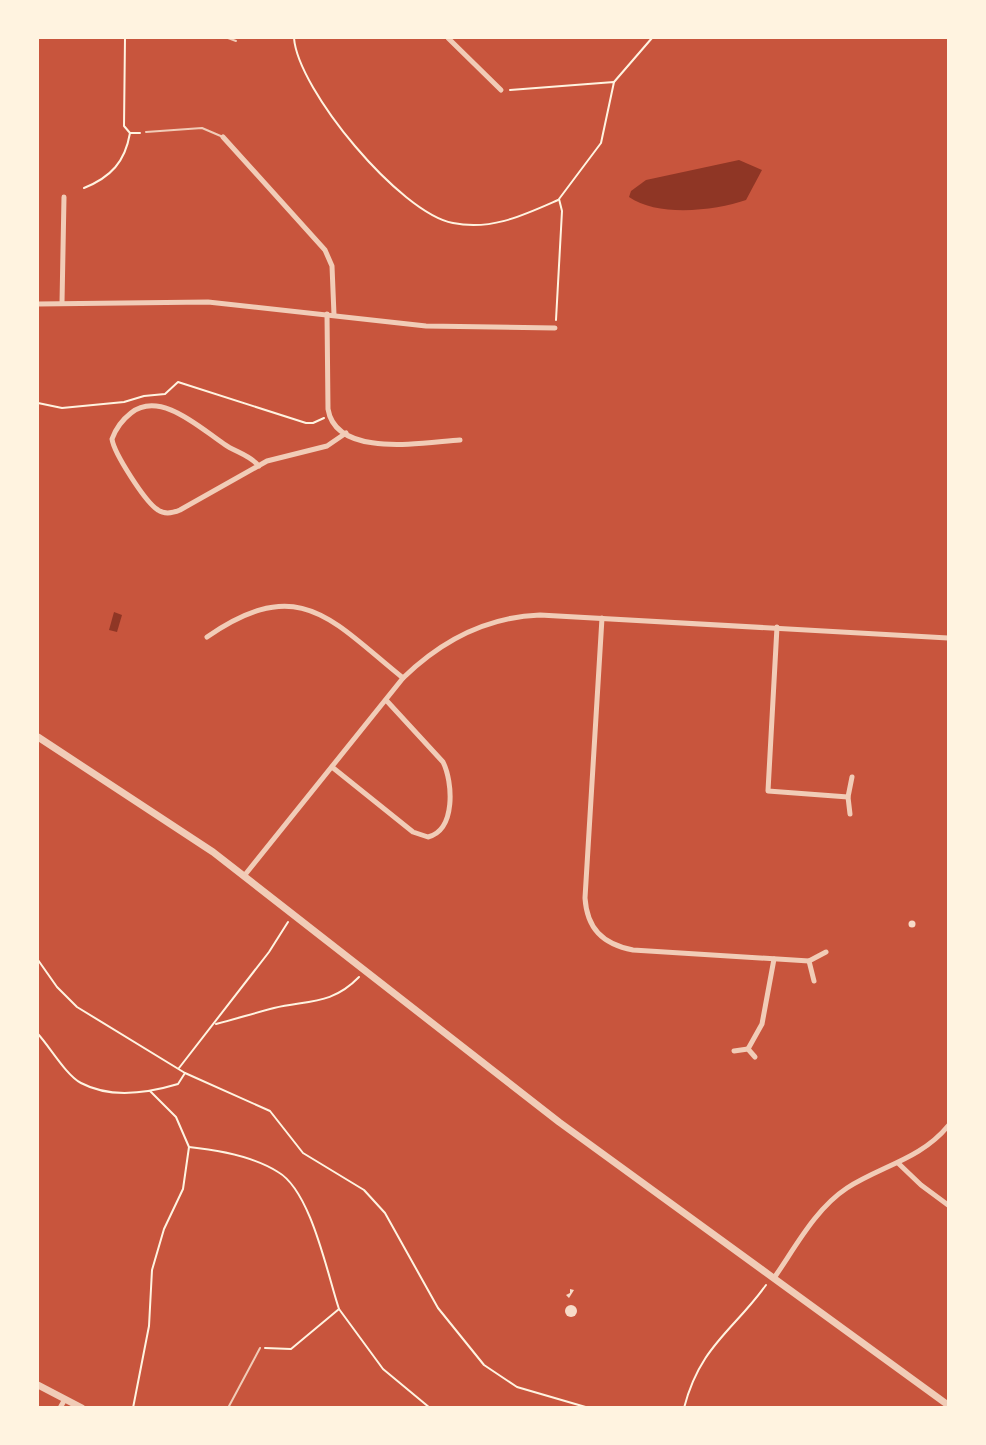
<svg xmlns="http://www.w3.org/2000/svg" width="986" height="1445" font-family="Mulish,sans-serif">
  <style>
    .water { fill: #8f3625 }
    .building { fill: #f7dbc8 }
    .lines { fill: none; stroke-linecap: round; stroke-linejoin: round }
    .path { stroke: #fff3e0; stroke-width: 2 }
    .service { stroke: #f1ccb7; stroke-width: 2 }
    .minor { stroke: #f1ccb7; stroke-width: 5 }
    .tertiary { stroke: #f1ccb7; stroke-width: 7 }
  </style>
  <rect width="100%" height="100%" fill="#c8553d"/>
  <!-- water -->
  <g class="water">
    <path d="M739 160 762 170 746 200C715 211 657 217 629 197L631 191 646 180Z"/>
    <path d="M114 612 122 615 117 632 109 630Z"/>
  </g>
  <!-- building -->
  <g class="building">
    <circle cx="912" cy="924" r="3.5"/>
    <path d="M570 1289 574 1290 569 1298 566 1295 570 1293Z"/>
    <circle cx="571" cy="1311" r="6"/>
  </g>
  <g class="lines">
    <!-- path -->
    <g class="path">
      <path d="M125 38 124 126 130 133H140"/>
      <path d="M294 38C298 90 400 213 453 223 491 231 524 215 558 200"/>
      <path d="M614 82 652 38"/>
      <path d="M510 90 614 82 601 143 559 199 562 211 556 320"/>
      <path d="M84 188C111 177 125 162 130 133"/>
      <path d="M38 403 62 408 124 402 144 396 165 394 178 382 306 423H313L324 418"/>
      <path d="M38 960 57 987 77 1007 185 1073 270 1111 303 1153 364 1190 385 1213 438 1308 484 1365 517 1387 589 1408"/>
      <path d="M216 1024C235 1019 255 1013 274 1008 308 1000 332 1005 359 977"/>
      <path d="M38 1034C50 1047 66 1075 81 1083 111 1099 148 1093 178 1084L185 1073"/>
      <path d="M179 1068 269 952 288 922"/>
      <path d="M189 1147C218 1150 253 1156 278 1172 311 1191 327 1273 339 1309L291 1349 265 1348"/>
      <path d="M339 1309 383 1369 430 1408"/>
      <path d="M133 1408 149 1326 152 1270 164 1229 183 1189 189 1147 176 1117 150 1091"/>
      <path d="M684 1408C700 1346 733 1331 766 1285"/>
    </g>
    <!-- service -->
    <g class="service">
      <path d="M228 38 236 41"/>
      <path d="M146 132 202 128 223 137"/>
      <path d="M228 1408 260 1348"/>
    </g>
    <!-- minor -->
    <g class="minor">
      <path d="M448 38 501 90"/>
      <path d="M223 137 325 250 332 266 334 315"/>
      <path d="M62 303 64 197"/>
      <path d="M38 304 208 302 426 326 555 328"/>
      <path d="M327 314 328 409C336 459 425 442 460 440"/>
      <path d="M259 466C250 455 235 452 224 444 200 428 160 390 131 413 122 420 116 428 112 439 114 453 145 502 158 510 165 515 173 513 180 510L267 461 327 446 346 433"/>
      <path d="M602 618 585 898C587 928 602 944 633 950L809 961 826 952"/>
      <path d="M777 627 768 791 848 797"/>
      <path d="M207 637C300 573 331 620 403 678"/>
      <path d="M332 767 413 832 428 837C456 830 453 782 443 762L386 700"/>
      <path d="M850 814 848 797 852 777"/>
      <path d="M244 876 403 678C441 641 486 617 540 615L948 638"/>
      <path d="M809 961 814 981"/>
      <path d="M748 1049 762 1024 774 959"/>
      <path d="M734 1051 748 1049 755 1057"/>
      <path d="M898 1163 921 1185 948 1205"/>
      <path d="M774 1278C795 1248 815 1209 847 1188 881 1166 921 1159 948 1126"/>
      <path d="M60 1408 65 1399"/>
    </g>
    <!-- tertiary -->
    <g class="tertiary">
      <path d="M38 737 213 852 559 1122 948 1405"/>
      <path d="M38 1385 82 1408"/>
    </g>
  </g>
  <!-- border -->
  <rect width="986" height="1445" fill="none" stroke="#fff3e0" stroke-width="78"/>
</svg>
